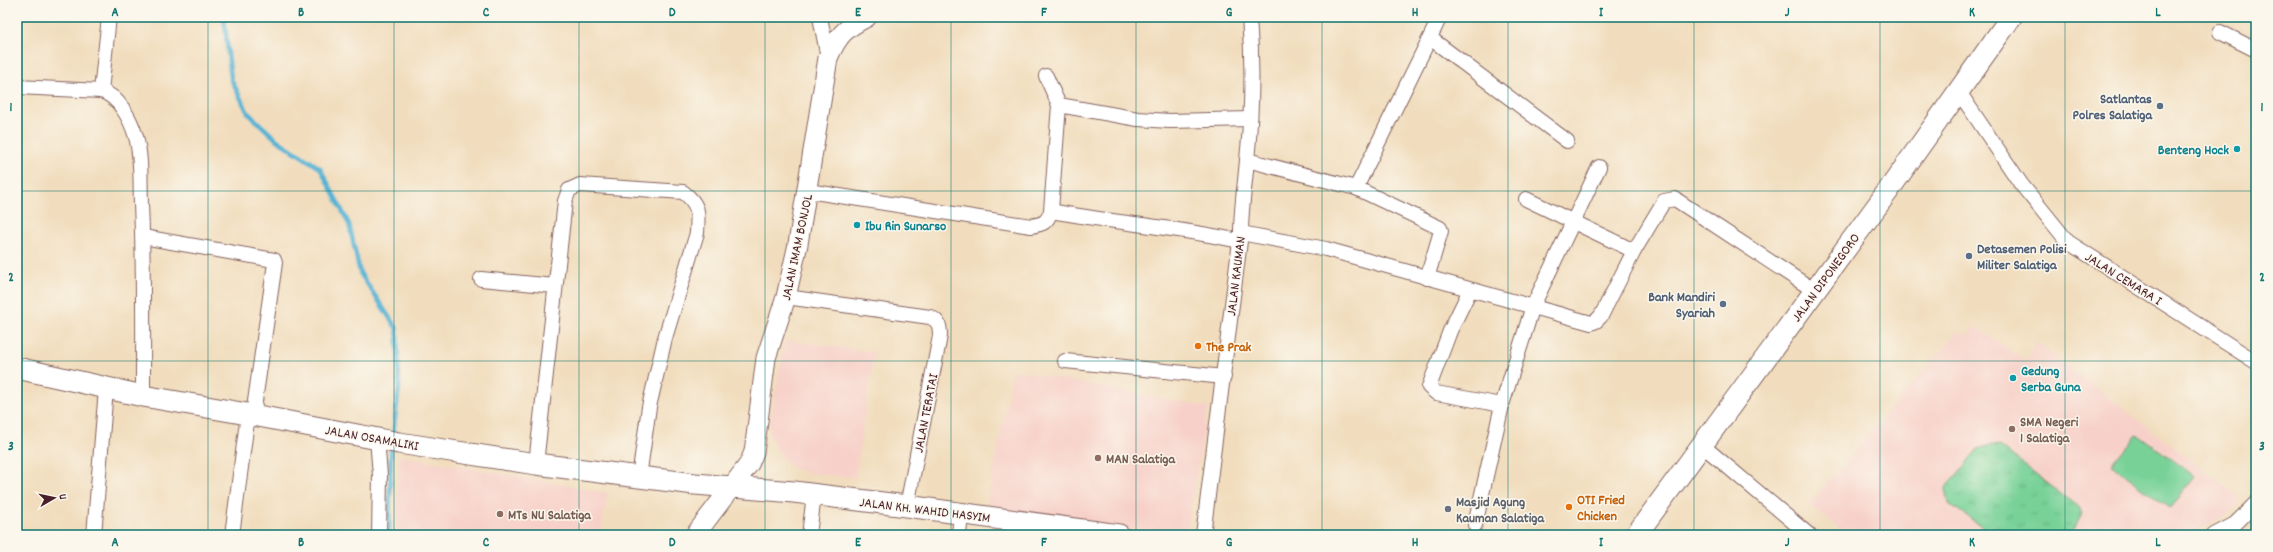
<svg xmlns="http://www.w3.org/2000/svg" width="2273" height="552" font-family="Dekko,sans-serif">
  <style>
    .built { fill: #f7d1c9 }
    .grass { fill: url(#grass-tufts); stroke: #617862 }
    .garden { fill: #78d298; stroke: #617862 }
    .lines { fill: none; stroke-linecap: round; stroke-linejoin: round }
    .stream { stroke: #56b3d4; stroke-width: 4.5 }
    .street-casing { stroke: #84625e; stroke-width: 16 }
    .secondary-casing { stroke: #84625e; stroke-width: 21 }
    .primary-casing { stroke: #84625e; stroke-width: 23 }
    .street { stroke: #fff; stroke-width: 14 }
    .secondary { stroke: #fff; stroke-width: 19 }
    .primary { stroke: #fff; stroke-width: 21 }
    .grid { fill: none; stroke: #0f766e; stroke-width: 1; stroke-opacity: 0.55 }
    .service-dot { fill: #5c6f8a; stroke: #fbf7ec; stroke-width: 1.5 }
    .culture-dot { fill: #0f9aa8; stroke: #fbf7ec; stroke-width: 1.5 }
    .food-dot { fill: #e8710a; stroke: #fbf7ec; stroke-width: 1.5 }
    .education-dot { fill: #8d6e63; stroke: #fbf7ec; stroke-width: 1.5 }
    .worship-dot { fill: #6b7280; stroke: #fbf7ec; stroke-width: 1.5 }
    .labels { text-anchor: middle; stroke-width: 3; stroke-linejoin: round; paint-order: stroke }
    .service-label { font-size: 14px; font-weight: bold; fill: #4e5e75; stroke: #fbf7ec; text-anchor: end }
    .culture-label { font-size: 14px; font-weight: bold; fill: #0d838f; stroke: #fbf7ec; text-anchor: start }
    .street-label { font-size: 14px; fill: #4a1f2b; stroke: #fbf7ec }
    .food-label { font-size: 14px; font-weight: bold; fill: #c56008; stroke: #fbf7ec; text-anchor: start }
    .education-label { font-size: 14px; font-weight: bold; fill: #785e54; stroke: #fbf7ec; text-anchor: start }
    .worship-label { font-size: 14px; font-weight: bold; fill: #5b616d; stroke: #fbf7ec; text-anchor: start }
    .neatline { fill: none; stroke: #0f766e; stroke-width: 1.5 }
    .grid-label { font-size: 13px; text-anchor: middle; font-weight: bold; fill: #0f766e }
  </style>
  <defs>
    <pattern id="grass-tufts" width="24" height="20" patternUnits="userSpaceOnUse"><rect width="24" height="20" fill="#78d298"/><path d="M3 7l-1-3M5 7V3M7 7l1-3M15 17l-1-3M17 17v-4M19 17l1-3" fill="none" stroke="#69b483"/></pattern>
  </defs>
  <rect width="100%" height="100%" fill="#fbf7ec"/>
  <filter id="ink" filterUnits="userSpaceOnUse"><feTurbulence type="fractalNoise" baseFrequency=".025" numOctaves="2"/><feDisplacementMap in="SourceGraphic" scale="8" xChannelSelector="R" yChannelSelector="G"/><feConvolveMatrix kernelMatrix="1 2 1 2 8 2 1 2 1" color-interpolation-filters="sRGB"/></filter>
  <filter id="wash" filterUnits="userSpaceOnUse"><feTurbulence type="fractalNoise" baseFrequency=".012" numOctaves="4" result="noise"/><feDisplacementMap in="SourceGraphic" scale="16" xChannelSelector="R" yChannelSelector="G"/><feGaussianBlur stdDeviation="0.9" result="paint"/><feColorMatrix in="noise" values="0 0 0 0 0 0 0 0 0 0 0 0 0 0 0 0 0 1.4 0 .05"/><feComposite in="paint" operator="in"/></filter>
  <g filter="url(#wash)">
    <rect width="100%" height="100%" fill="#f1ddbd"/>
    <!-- built -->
    <g class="built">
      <path d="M1975 327 2026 361 2036 342 2239 497 2236 506 2223 518 2191 535H1847L1809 504 1958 331 1967 335Z"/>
      <path d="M785 340 874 352 855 478 807 473 795 469 786 462 775 446 769 429Z"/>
      <path d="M1013 370 1208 407 1186 535H1173L986 508Z"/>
      <path d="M399 456 608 493 600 535H396Z"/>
    </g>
    <!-- grass -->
    <path class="grass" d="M1991 445 2000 446 2079 508 2082 514 2071 535H1994L1948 503 1945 489 1978 449Z"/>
    <!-- garden -->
    <path class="garden" d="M2137 434 2195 476 2170 508 2112 465Z"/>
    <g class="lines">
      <!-- stream -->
      <g class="stream">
        <path d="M224 17 231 79 248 113 277 140 320 168 349 224 360 273 397 329 399 387 393 435"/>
        <path d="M389 535 391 447"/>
      </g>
    </g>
  </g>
  <g filter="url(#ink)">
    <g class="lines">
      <!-- street casing -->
      <g class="street-casing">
        <g id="street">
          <path d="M820 17 828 58"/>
          <path d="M2220 32 2256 50"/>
          <path d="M1430 38 1567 141"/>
          <path d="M17 87 101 91C119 96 131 120 136 137 142 158 140 182 141 204 144 268 143 332 143 396"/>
          <path d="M101 91 109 17"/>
          <path d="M1959 92 2021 184 2068 242 2256 362"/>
          <path d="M1059 105 1138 119 1170 121 1250 119"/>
          <path d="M1247 160 1356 188 1440 17"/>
          <path d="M1356 188 1440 228 1441 231 1427 278"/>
          <path d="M808 191 1031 226C1043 224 1047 223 1051 211L1059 105 1046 76"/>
          <path d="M1526 199 1634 251"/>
          <path d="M1051 211C1113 223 1177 227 1239 241"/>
          <path d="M1241 233 1326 249 1591 323 1596 321 1601 316 1634 251 1664 201 1675 199 1815 291"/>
          <path d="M143 237 274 260 275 263 253 415"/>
          <path d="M481 279 555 286"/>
          <path d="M1470 290 1450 331 1429 387 1436 393 1502 405"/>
          <path d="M786 297 930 317C939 321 940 326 940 336L907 506"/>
          <path d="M1065 361 1224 377"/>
          <path d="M377 439 380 475 379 535"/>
          <path d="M1703 446 1809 535"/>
          <path d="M536 464 565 201 569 190 580 185 683 192C700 205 698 213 697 233L665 338 649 407 639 477"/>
          <path d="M1475 525 1502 405 1533 306 1599 167"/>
          <path d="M94 535 106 389"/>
          <path d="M232 535 248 414"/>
          <path d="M809 535 814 495"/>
          <path d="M959 535 961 513"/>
          <path d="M1203 535 1241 233C1241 208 1245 185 1247 160 1252 113 1253 64 1249 17"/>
          <path d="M2214 535 2235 524 2256 503"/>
        </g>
      </g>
      <!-- secondary casing -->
      <g class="secondary-casing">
        <path id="secondary" d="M695 535 749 464 754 452 766 358 786 297 798 244 828 58C838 35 845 28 867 17"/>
      </g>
      <!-- primary casing -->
      <g class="primary-casing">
        <g id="primary">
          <path d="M17 368 143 396 253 415 399 443 536 464 695 484 794 492 907 506 1119 535"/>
          <path d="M1636 535 1888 191 2011 17"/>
        </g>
      </g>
      <!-- street -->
      <use href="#street" class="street"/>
      <!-- secondary -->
      <use href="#secondary" class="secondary"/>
      <!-- primary -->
      <use href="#primary" class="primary"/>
    </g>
  </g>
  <!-- grid -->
  <path class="grid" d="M208 17V535M394 17V535M579 17V535M765 17V535M951 17V535M1136 17V535M1322 17V535M1508 17V535M1694 17V535M1880 17V535M2065 17V535M17 191H2256M17 361H2256"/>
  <!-- markers -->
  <g class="service-dot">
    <circle cx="2160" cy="106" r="4"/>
    <circle cx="1969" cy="256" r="4"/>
    <circle cx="1723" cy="304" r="4"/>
  </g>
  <g class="culture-dot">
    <circle cx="2237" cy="149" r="4"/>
    <circle cx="857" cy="225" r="4"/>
    <circle cx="2013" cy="378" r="4"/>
  </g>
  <g class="food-dot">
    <circle cx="1198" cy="346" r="4"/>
    <circle cx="1569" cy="507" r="4"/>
  </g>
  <g class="education-dot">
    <circle cx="2012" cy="429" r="4"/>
    <circle cx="1098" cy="458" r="4"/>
    <circle cx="500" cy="514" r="4"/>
  </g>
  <circle class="worship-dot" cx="1448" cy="509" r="4"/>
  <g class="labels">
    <!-- service labels -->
    <g class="service-label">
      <text x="2152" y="103">Satlantas<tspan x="2152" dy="16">Polres Salatiga</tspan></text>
      <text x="1977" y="253" text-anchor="start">Detasemen Polisi<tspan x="1977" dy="16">Militer Salatiga</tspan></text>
      <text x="1715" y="301">Bank Mandiri<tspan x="1715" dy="16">Syariah</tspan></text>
    </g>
    <!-- culture labels -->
    <g class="culture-label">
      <text x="2229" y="154" text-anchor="end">Benteng Hock</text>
      <text x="865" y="230">Ibu Rin Sunarso</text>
      <text x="2021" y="375">Gedung<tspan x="2021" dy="16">Serba Guna</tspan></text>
    </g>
    <!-- street labels -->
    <g class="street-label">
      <text transform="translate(796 247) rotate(-78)" y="5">JALAN IMAM BONJOL</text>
      <text transform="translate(1235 276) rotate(-83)" y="5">JALAN KAUMAN</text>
      <text transform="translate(1825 277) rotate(-54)" y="5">JALAN DIPONEGORO</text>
      <text transform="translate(2124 278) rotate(32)" y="5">JALAN CEMARA I</text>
      <text transform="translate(925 413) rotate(-79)" y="5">JALAN TERATAI</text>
      <text transform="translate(372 437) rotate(10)" y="5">JALAN OSAMALIKI</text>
      <text transform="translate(925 509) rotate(7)" y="5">JALAN KH. WAHID HASYIM</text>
    </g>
    <!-- food labels -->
    <g class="food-label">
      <text x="1206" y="351">The Prak</text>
      <text x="1577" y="504">OTI Fried<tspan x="1577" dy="16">Chicken</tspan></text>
    </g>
    <!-- education labels -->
    <g class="education-label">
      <text x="2020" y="426">SMA Negeri<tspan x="2020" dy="16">1 Salatiga</tspan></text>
      <text x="1106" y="463">MAN Salatiga</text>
      <text x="508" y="519">MTs NU Salatiga</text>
    </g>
    <!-- worship labels -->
    <g class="worship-label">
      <text x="1456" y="506">Masjid Agung<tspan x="1456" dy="16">Kauman Salatiga</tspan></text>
    </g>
  </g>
  <!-- margin -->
  <rect width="2273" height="552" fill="none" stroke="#fbf7ec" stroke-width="44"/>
  <!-- north arrow -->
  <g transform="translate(54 498) rotate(81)" stroke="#fbf7ec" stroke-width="3" paint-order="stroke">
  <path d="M0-3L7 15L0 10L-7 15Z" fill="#4a1f2b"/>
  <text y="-6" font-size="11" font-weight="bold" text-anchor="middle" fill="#4a1f2b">U</text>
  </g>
  <rect x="22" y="22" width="2229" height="508" class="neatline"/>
  <g class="grid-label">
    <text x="115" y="16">A</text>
    <text x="301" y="16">B</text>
    <text x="486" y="16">C</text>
    <text x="672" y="16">D</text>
    <text x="858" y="16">E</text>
    <text x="1044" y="16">F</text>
    <text x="1229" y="16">G</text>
    <text x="1415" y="16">H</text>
    <text x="1601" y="16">I</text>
    <text x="1787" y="16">J</text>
    <text x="1972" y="16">K</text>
    <text x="2158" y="16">L</text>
    <text x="11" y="111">1</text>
    <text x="2262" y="111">1</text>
    <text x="11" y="281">2</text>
    <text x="2262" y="281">2</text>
    <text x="11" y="450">3</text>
    <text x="2262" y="450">3</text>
    <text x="115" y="546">A</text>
    <text x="301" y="546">B</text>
    <text x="486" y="546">C</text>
    <text x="672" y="546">D</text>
    <text x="858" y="546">E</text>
    <text x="1044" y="546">F</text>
    <text x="1229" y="546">G</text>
    <text x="1415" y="546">H</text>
    <text x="1601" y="546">I</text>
    <text x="1787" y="546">J</text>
    <text x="1972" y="546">K</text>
    <text x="2158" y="546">L</text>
  </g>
</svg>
